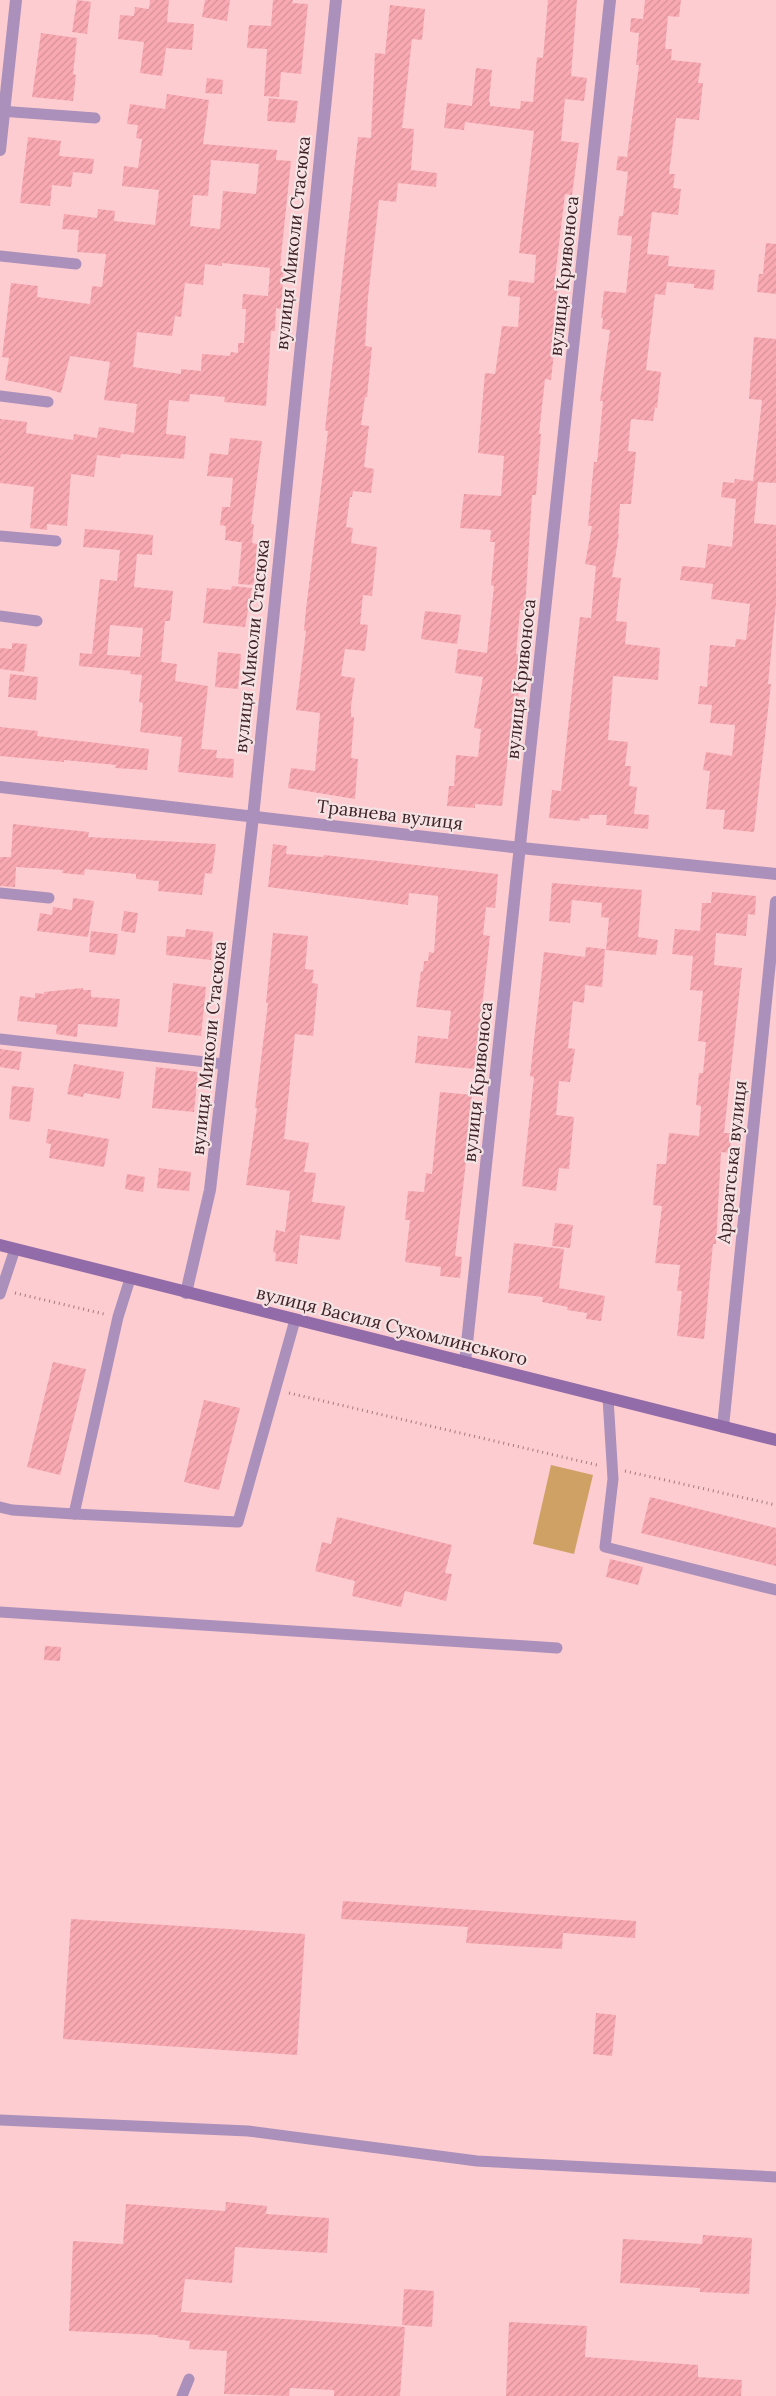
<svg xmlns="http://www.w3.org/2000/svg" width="776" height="2396" font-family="Lora,serif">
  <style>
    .garden { fill: #d0a164 }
    .building { fill: url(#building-hatch); fill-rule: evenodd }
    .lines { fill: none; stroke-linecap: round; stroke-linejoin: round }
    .path { stroke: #a2797d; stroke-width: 3; stroke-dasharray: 1 4; stroke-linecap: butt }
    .service { stroke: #aa90ba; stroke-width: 11 }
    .minor { stroke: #aa90ba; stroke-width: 12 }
    .secondary { stroke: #926ba9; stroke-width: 12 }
    .labels { text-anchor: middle; stroke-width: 4.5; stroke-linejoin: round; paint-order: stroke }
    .street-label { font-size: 18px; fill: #412226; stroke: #f4e3e4 }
  </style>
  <defs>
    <pattern id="building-hatch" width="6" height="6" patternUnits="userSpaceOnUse" patternTransform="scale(1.25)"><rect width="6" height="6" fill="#f9a9b2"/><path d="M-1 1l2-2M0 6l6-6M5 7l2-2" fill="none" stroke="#d79199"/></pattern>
  </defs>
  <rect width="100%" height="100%" fill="#fdccd0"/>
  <!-- garden -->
  <path class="garden" d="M551 1465 593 1475 574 1554 533 1544Z"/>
  <!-- building -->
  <g class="building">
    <path d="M77 0 91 2 87 34 72 32Z"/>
    <path d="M150 0H169L167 22 194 24 192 50 166 48 162 76 140 73 144 42 118 39 120 15 134 16 135 7 149 9Z"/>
    <path d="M205 0H230L227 21 202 17Z"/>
    <path d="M273 0H293L292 3 308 4 301 74 281 72 279 97 264 96 267 49 247 48 249 25 271 26Z"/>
    <path d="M548 0H577L571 76 587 78 584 101 565 99 561 141 579 143 572 195 565 194 555 278 559 279 551 351 554 352 551 380 545 379 539 434H541L536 495H532L525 610H520L516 654 524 655 517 707 514 706 502 806 475 804V808L447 806 449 786H454L456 755 478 757 481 729 474 728 483 677 455 673 458 649 487 653 494 586 491 585 495 542H490L491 530 460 528 464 494 501 496 504 456 478 453 485 373 495 374 502 326 518 327 520 297 508 296 509 280 534 283 536 255 519 253 534 131 465 122 464 130 444 128 447 103 472 106 476 68 492 70 489 101 490 102V106L520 109 521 101 533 102 537 57 543 58Z"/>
    <path d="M645 0H681L679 17 668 16 665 49H672L671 60 701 63 698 83H703L699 120 676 118 669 174H675L673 188 681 189 678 215 652 212 647 254 669 256 668 266 715 270 713 290 694 288V284L667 282 665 295 655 294 646 370 661 372 657 408 655 407 653 421 631 419 628 451 636 452 631 504H620L618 534H619L612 577 621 578 616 621 627 622 625 644 660 648 658 680 613 676 608 740 628 742 625 766H631L629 786 637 787 634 814 649 815 648 829 606 825 607 815H589V819L580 818V821L549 818 552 790 561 791 580 617 591 618 596 566 585 564 592 526H588L592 482 594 462H597L603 401H600L610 330 602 329 603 318H601L604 291 626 293 632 236 617 235 619 216H623L628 172 616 170 618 156 627 157 639 65H636L639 33 630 32 631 18 643 19Z"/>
    <path d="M390 5 425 9 422 40 412 39 402 128 414 129 411 170 437 173 436 187 398 183 396 202 379 200 368 297 365 346 372 347 367 397H365L361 425 369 426 364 467 374 469 371 493 353 491 352 497H350L346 527 353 528 351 543 377 547 372 596 363 595 360 624 368 625 365 651 345 649 341 676 355 678 351 706V717H354L351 758 358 759 355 799 288 788 291 768 315 771 320 713 296 710 306 631 304 630 306 609 328 431 325 430 358 137 371 138 375 53 385 54Z"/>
    <path d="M41 33 77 38 73 74 76 75 73 101 32 97Z"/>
    <path d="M207 78 223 80 222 94 205 93Z"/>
    <path d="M167 94 209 100 203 144 277 150 276 160 291 161 280 266H284L281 309 276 308 275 331H271L266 406 224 402 225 397 190 394 189 402 169 400 166 434 186 436 184 459 121 454 120 458 97 455 94 477 71 474 67 526 47 524V530L30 528 34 487 0 483V419L27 422 26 433 73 440 74 434 97 438 99 427 134 433 137 404 104 400 110 362 70 356 61 393 45 388 5 380 9 358 2 357 11 283 38 286 37 297 90 304 92 286 102 287 106 254 77 252 79 230 62 229 64 214 97 218 98 209 115 211 114 221 155 225 159 190 122 186 124 166 138 168 142 139 136 138 138 125 127 124 130 104 165 109ZM211 160 259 164 256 194 223 191 220 229 190 226 193 195 208 196ZM222 263 270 268 268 296 243 294 242 309H246L244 343H238V353L231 352 230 356 202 354 201 371 181 369V374L133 367 137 332 172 336 175 316 181 317 185 283 203 285 205 264 222 266Z"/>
    <path d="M269 98 298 101 295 123 267 121Z"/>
    <path d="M28 137 61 141 59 156 94 159 92 174 73 172 71 187 52 185 50 206 20 203Z"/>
    <path d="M766 243 776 244V294L757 292 759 274H763Z"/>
    <path d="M754 337 776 339V483L758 482 754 523 776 525V604L768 684H771L754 832 723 829 725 810 706 809 710 771 703 770 706 752 732 756 735 725 710 723 712 705 698 704 700 686 707 687 710 645 735 647 736 639 746 640 750 604 711 599 713 584 680 580 682 566 705 568 708 544 732 547 736 499 721 497 723 482 734 483 735 479 753 481 762 400 749 399Z"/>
    <path d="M230 438 262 441 251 524H254L252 543 257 544 254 585 238 584 242 542 246 543 225 540 226 526 220 525 222 507H230L233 478 207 476 210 453 228 455Z"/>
    <path d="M85 529 153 535 152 555 137 554 134 587 173 591 170 621H165L161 662 177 664 175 681 208 686 201 749 217 750 216 758 234 759 233 778 178 772 182 737 140 732 143 703 139 702 142 675 130 674 131 671 79 666 80 653 92 654 100 579 117 581 120 550 83 547ZM110 625 143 628 140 657 107 655Z"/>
    <path d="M232 586 252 588 245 627 203 623 207 588 231 590Z"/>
    <path d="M425 611 461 615 457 644 421 639Z"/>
    <path d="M12 643 27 644 24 672 0 669V648L12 649Z"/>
    <path d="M218 652 241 654 238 689 215 687Z"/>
    <path d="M10 674 38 677 36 700 8 697Z"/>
    <path d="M0 727 38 731 37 736 149 749 147 770 115 768 116 765 64 760V762L0 756Z"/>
    <path d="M13 824 89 832 88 837 216 844 212 874 205 873 202 895 158 891 159 881 136 879V874L85 869 84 875 62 873 63 870 16 867 15 887 0 886V857H11Z"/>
    <path d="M273 844 287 846 286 854 323 857 324 855 498 874 495 908 486 907 483 935 490 936 475 1069 415 1063 418 1036 448 1039 451 1011 416 1007 421 971 423 972 424 961H428L429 952 434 953 438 896 409 893 408 905 268 887Z"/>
    <path d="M552 883 642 890 638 937 658 940 656 955 606 950 609 918 601 917 602 903 572 900 570 923 549 921Z"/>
    <path d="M712 892 756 896 755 915 748 914 746 936 716 933 714 965 742 968 724 1133H731L730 1153 721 1152 716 1244H713L704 1339 677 1336 682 1291H677L680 1265 655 1263 662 1206 653 1205 657 1164H666L669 1133 699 1136 701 1106 696 1105 699 1073H703L706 1042 698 1041 703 991 690 990 693 956 672 954 675 929 700 931 702 903H711Z"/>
    <path d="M73 898 94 901 88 937 37 931 40 913 52 915 53 907 72 910Z"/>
    <path d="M124 911 138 913 135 933 121 931Z"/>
    <path d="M186 929 213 932 211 960 166 955 167 936 185 937Z"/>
    <path d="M91 931 118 934 115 955 89 952Z"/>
    <path d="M273 933 308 936 305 969 314 970 312 983 318 984 313 1036 295 1034 284 1139 309 1143 304 1172 316 1173 312 1202 345 1206 340 1240 300 1235 297 1264 275 1261 276 1253 273 1252 276 1230 285 1232 290 1191 246 1185 257 1108H255L268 1003H266Z"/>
    <path d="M586 947 605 949 602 987 585 985 584 1003 573 1001 568 1048 575 1049 570 1082 559 1081 556 1115 574 1117 569 1169 559 1168 556 1191 522 1186 534 1077 530 1076 544 952 585 957Z"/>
    <path d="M173 983 206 987 201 1036 168 1032Z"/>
    <path d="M83 988V990H91V997L120 999 117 1027 78 1024 77 1037 56 1034 57 1025 17 1021 20 996 35 998V993L44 994V992Z"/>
    <path d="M0 1049 22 1052 19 1070 0 1067Z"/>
    <path d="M74 1064 124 1072 120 1099 84 1093 83 1097 67 1094Z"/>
    <path d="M156 1067 198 1072 194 1112 152 1108Z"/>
    <path d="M12 1086 34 1088 30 1122 9 1119Z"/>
    <path d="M440 1092 472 1095 467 1153 455 1256 462 1257 460 1278 440 1276 441 1267 405 1262 410 1220H405L408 1191 424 1192 426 1173 432 1174Z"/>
    <path d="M48 1129 109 1139 104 1167 49 1158 51 1144 46 1143Z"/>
    <path d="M159 1168 191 1172 189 1191 157 1188Z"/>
    <path d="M127 1174 145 1177 143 1192 125 1189Z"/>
    <path d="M555 1223 573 1225 570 1248 552 1246Z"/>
    <path d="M514 1243 564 1249 559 1288 605 1296 601 1321 586 1319 587 1313 567 1310 568 1307 542 1302 543 1297 508 1293Z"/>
    <path d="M53 1362 86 1369 60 1475 27 1467Z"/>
    <path d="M204 1400 240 1408 219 1490 184 1482Z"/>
    <path d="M650 1497 776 1528V1566L641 1533Z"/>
    <path d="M337 1517 452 1545 445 1573 452 1574 446 1601 405 1591 401 1607 352 1596 355 1581 315 1571 322 1542 331 1544Z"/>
    <path d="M610 1559 643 1567 638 1585 606 1577Z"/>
    <path d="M45 1646 61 1647 60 1661 44 1660Z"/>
    <path d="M343 1901 636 1921 635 1938 563 1933 562 1949 466 1943 468 1927 341 1919Z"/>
    <path d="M71 1919 305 1934 297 2055 63 2039Z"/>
    <path d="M596 2013 616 2015 612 2056 593 2054Z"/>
    <path d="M226 2202 267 2206 266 2214 329 2218 327 2253 235 2247 232 2283 185 2279 181 2312 405 2327 400 2396H334V2390L290 2388 289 2396 224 2394 227 2351 189 2349 190 2341 158 2337V2335L69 2331 73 2241 123 2244 126 2204 225 2211Z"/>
    <path d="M703 2235 752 2238 749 2294 700 2292V2288L620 2283 623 2239 702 2244Z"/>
    <path d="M404 2289 434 2291 432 2327 402 2325Z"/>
    <path d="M509 2322 587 2326 585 2357 698 2365V2377L742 2380 741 2396H506Z"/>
  </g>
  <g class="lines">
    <!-- path -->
    <g class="path">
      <path d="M15 1293 104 1314"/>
      <path d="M289 1393 597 1465"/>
      <path d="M625 1471 776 1505"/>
    </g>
    <!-- service -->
    <g class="service">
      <path d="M0 111 95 118"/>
      <path d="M0 256 76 264"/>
      <path d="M0 396 48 402"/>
      <path d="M0 536 56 541"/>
      <path d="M0 616 37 621"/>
      <path d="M0 893 49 898"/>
      <path d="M0 1039 224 1064"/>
      <path d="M0 1294 15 1249"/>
      <path d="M608 1398 613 1479 605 1547 776 1590"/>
      <path d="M0 1507 12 1510 74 1514 238 1522 295 1320"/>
      <path d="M74 1514 118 1317 130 1279"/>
      <path d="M0 1612 557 1648"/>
      <path d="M0 2120 248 2131 477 2161 776 2177"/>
      <path d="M182 2396 189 2379"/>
    </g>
    <!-- minor -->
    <g class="minor">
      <path d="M0 150 16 0"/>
      <path d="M0 787 521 848 776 874"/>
      <path d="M186 1293 210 1190 253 817 336 0"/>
      <path d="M465 1362 610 0"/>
      <path d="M723 1427 776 902"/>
    </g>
    <!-- secondary -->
    <path class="secondary" d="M0 1245 776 1440"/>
  </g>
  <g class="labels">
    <!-- street labels -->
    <g class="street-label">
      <text transform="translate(293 243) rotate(-84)" y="6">вулиця Миколи Стасюка</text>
      <text transform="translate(564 276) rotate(-84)" y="6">вулиця Кривоноса</text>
      <text transform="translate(252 646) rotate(-84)" y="6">вулиця Миколи Стасюка</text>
      <text transform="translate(521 679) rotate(-84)" y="6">вулиця Кривоноса</text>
      <text transform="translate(390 815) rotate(7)" y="6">Травнева вулиця</text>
      <text transform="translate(209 1048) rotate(-84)" y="6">вулиця Миколи Стасюка</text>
      <text transform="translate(478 1082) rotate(-84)" y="6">вулиця Кривоноса</text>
      <text transform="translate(732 1162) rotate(-84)" y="6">Араратська вулиця</text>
      <text transform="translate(392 1326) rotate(14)" y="6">вулиця Василя Сухомлинського</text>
    </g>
  </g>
</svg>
